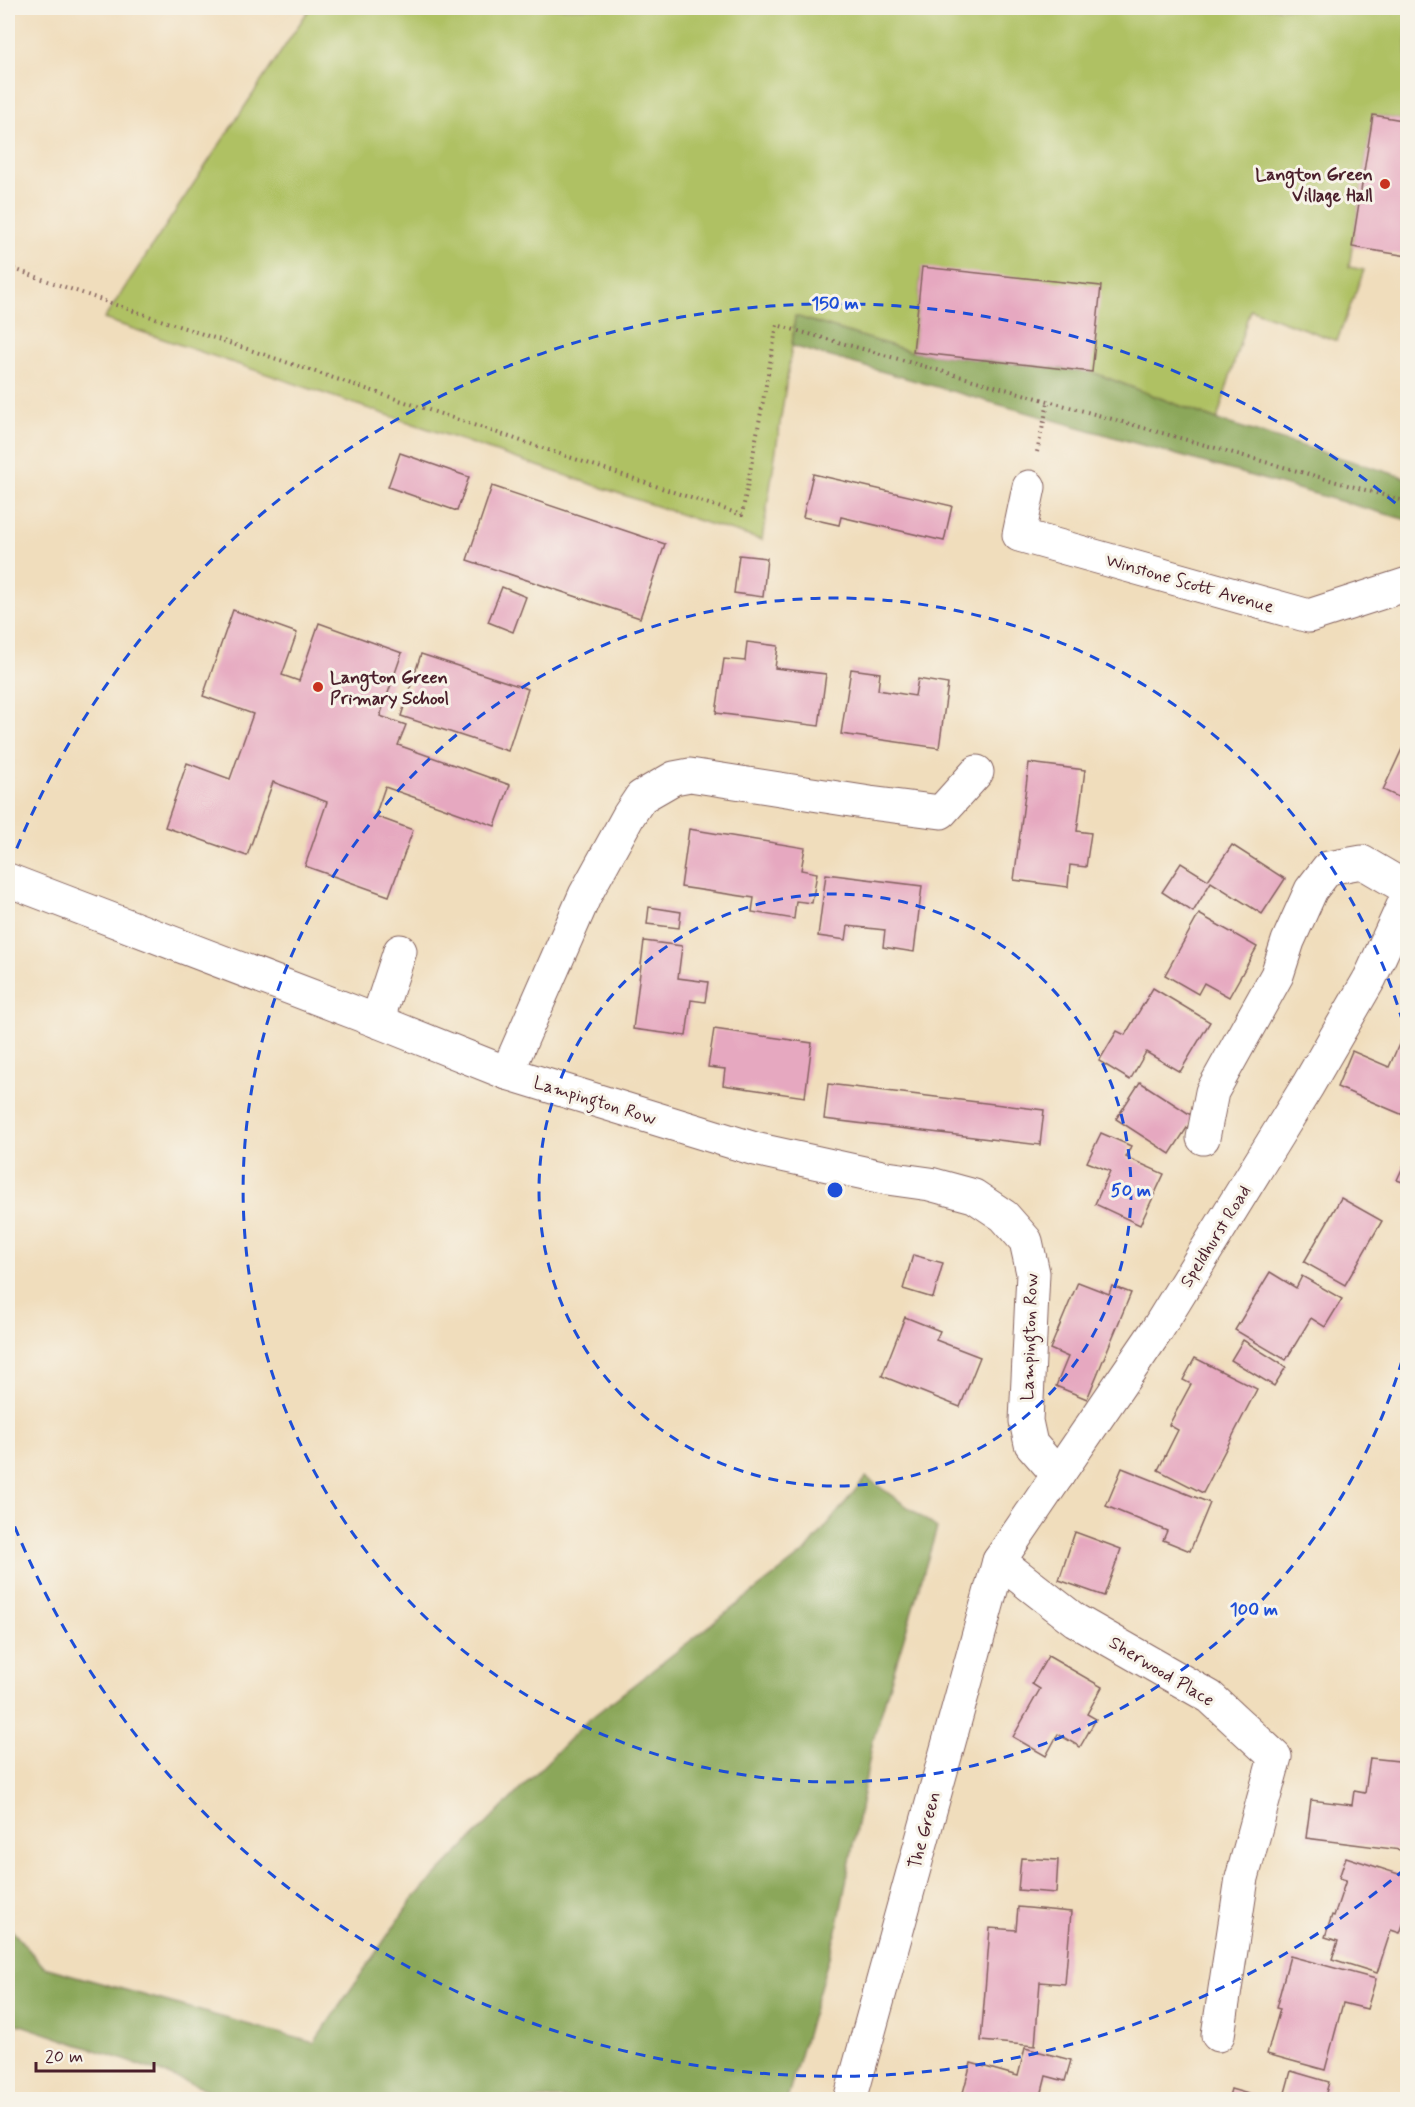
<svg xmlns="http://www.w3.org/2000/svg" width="1415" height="2107" font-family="Mynerve,sans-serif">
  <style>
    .green { fill: #afc164; stroke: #7c7048; stroke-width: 1.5 }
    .forest { fill: #8ba75a; stroke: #6a6342; stroke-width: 1.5 }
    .building { fill: #e6a8c0 }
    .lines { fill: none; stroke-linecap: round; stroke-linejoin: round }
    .minor-casing { stroke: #84625e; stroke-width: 35 }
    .path { stroke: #84625e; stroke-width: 4; stroke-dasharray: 1.5 4.5; stroke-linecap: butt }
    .minor { stroke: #fff; stroke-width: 33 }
    .ring { fill: none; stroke: #1d4ed8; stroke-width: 3; stroke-dasharray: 10 8 }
    .poi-dot { fill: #c8321e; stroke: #f7f3e8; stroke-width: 2 }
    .labels { text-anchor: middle; stroke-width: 6; stroke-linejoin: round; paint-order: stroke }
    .poi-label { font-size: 18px; font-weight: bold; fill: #4a1f2b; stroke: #f7f3e8; text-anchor: end }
    .street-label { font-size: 18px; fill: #4a1f2b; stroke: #f7f3e8 }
    .centre { fill: #1d4ed8; stroke: #f7f3e8; stroke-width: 3 }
    .ring-label { font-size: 18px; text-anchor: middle; font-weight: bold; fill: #1d4ed8; stroke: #f7f3e8; stroke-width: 6; stroke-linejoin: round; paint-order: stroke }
  </style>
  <rect width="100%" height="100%" fill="#f7f3e8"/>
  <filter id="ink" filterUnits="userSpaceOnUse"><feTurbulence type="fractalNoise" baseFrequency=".0167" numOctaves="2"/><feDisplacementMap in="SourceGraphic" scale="12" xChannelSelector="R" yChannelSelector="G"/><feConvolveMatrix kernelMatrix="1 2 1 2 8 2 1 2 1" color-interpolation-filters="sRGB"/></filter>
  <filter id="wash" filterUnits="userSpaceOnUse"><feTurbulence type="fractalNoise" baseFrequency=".008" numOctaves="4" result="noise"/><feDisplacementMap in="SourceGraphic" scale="24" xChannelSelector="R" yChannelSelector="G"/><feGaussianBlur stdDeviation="1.35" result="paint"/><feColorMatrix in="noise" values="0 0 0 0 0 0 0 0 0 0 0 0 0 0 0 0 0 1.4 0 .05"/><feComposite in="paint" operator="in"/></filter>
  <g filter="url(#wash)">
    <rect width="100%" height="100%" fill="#f0ddbc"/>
    <!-- green -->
    <path class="green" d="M310 8H1407V121L1373 115 1349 267 1364 270 1337 341 1250 309 1217 420 1092 372 922 267 913 352 795 317 792 346 762 540 706 523 104 319Z"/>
    <!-- forest -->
    <g class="forest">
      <path d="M795 316 913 352 1092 372 1217 420 1407 478V520L792 346Z"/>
      <path d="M866 1477 937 1528 873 1740 837 1930 787 2099H232L160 2072 15 2023 8 2028V1926L44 1967 314 2043 412 1900 587 1721 806 1551Z"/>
    </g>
    <g id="blocks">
      <!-- building -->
      <g class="building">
        <path d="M1373 115 1408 121V256L1352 247Z"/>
        <path d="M922 267 1101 286 1092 372 913 352Z"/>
        <path d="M400 453 469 477 457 511 388 487Z"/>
        <path d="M813 474 952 506 944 541 841 517 839 525 803 517Z"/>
        <path d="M492 486 665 544 640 618 467 560Z"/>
        <path d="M739 555 767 558 763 597 734 593Z"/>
        <path d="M502 587 526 597 513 632 488 622Z"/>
        <path d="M233 610 297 633 282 675 299 681 319 623 402 653 380 716 406 725 398 745 510 785 495 826 385 787 375 816 413 830 389 896 305 866 327 802 273 782 247 856 165 827 187 763 230 779 253 714 203 696Z"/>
        <path d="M747 642 778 646 775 668 826 674 819 726 716 713 724 659 745 661Z"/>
        <path d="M421 654 528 689 508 751 401 716Z"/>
        <path d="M851 669 880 673 878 690 915 696 918 679 948 684 939 748 841 734Z"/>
        <path d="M1402 749 1408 751 1407 801 1383 790Z"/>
        <path d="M1029 763 1085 770 1077 831 1091 833 1086 867 1070 865 1068 887 1014 880Z"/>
        <path d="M689 829 805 848 801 870 817 873 812 903 796 901 794 919 752 912 754 898 681 887Z"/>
        <path d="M1232 845 1285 879 1262 914 1211 882 1193 912 1162 892 1181 863 1208 880Z"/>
        <path d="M826 874 922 886 914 952 883 947 885 930 848 926 846 940 818 936Z"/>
        <path d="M649 907 681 912 679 928 647 924Z"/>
        <path d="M1199 914 1257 947 1229 997 1204 983 1198 994 1165 975Z"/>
        <path d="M644 941 682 946 678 978 708 982 705 1002 691 1000 686 1036 633 1029Z"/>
        <path d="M1153 988 1210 1022 1180 1072 1146 1052 1130 1080 1099 1061 1117 1031 1125 1035Z"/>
        <path d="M714 1029 812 1043 805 1097 723 1085 725 1069 708 1067Z"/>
        <path d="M1400 1042 1408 1046V1117L1337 1087 1352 1051 1389 1067Z"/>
        <path d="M1140 1082 1194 1117 1170 1154 1116 1119Z"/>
        <path d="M828 1084 1044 1110 1040 1145 824 1119Z"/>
        <path d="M1101 1133 1131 1146 1126 1157 1164 1174 1140 1225 1095 1204 1110 1171 1087 1162Z"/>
        <path d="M1408 1156V1184L1397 1180Z"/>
        <path d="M1341 1198 1382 1221 1345 1285 1304 1262Z"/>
        <path d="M913 1255 943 1263 933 1298 903 1289Z"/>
        <path d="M1270 1272 1296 1288 1302 1276 1342 1299 1325 1327 1311 1318 1286 1360 1235 1330Z"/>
        <path d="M1078 1282 1109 1294 1112 1286 1131 1293 1087 1399 1056 1386 1068 1357 1050 1349Z"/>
        <path d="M905 1317 940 1331 936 1340 980 1357 960 1407 882 1376Z"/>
        <path d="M1243 1340 1286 1367 1274 1386 1231 1360Z"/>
        <path d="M1195 1358 1257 1389 1203 1493 1158 1470 1178 1430 1169 1425 1191 1384 1183 1380Z"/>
        <path d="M1122 1468 1210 1503 1190 1551 1163 1540 1167 1531 1106 1506Z"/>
        <path d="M1075 1532 1121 1549 1104 1596 1059 1580Z"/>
        <path d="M1048 1656 1102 1687 1087 1714 1096 1719 1080 1747 1058 1734 1046 1756 1013 1737 1040 1689 1032 1684Z"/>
        <path d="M1370 1758 1408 1762V1851L1306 1838 1311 1800 1352 1805 1354 1791 1365 1793Z"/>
        <path d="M1346 1857 1408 1877V1911L1400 1933 1391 1930 1377 1973 1332 1959 1338 1941 1325 1937 1332 1915 1334 1916 1346 1880 1339 1878Z"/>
        <path d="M1021 1858 1058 1860 1056 1893 1018 1890Z"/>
        <path d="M1018 1907 1071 1912 1065 1984 1040 1982 1035 2046 981 2041 990 1928 1016 1930Z"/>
        <path d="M1290 1956 1376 1979 1367 2009 1343 2003 1325 2070 1267 2054 1280 2009 1276 2008Z"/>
        <path d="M1025 2048 1071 2060 1065 2081 1046 2076 1040 2100H1026L1006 2094 1004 2100H961L971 2063 1018 2076Z"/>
        <path d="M1291 2071 1329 2082 1324 2100H1283Z"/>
        <path d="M1231 2089 1266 2099V2100H1228Z"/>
      </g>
    </g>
  </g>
  <g filter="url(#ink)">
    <use href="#blocks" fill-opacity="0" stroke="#84625e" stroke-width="1.5"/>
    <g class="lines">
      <!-- minor casing -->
      <g class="minor-casing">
        <g id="minor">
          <path d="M1029 487 1019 535 1309 616 1408 584"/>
          <path d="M977 772 941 812 870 803 690 775 674 778 641 797 629 815 585 895 507 1073 755 1149 887 1178 930 1184 974 1196 1004 1216 1026 1241 1033 1273 1026 1421 1031 1444 1058 1475"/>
          <path d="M8 880 377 1021 507 1073"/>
          <path d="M377 1021 400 951"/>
          <path d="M1203 1138 1212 1092 1277 975 1288 941 1311 890 1328 868 1362 862 1408 889"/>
          <path d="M999 1561 1075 1620 1210 1697 1275 1757 1242 1878 1218 2035"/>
          <path d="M850 2100 999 1561 1157 1330 1308 1085 1370 978 1408 895"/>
        </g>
      </g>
      <!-- path -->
      <g class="path">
        <path d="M8 267 113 304 742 515 777 325 1408 502"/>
        <path d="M1037 452 1048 403"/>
      </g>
      <!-- minor -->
      <use href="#minor" class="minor"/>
    </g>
  </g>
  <!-- distance rings -->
  <g class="ring">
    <circle cx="835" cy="1190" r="296"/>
    <path d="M1407 1343A592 592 0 1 1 1407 1037"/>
    <path d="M1405 1869A887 887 0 0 1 10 1515M10 865A887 887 0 0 1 1405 511"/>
  </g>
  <!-- markers -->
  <g class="poi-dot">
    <circle cx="1385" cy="184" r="6"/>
    <circle cx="318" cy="687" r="6"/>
  </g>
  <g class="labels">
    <!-- poi labels -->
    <g class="poi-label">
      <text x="1373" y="180">Langton Green<tspan x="1373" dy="21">Village Hall</tspan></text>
      <text x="330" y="683" text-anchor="start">Langton Green<tspan x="330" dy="21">Primary School</tspan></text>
    </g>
    <!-- street labels -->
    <g class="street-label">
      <text transform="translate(1190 583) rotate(16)" y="6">Winstone Scott Avenue</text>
      <text transform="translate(595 1100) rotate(17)" y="6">Lampington Row</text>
      <text transform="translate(1215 1236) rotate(-58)" y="6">Speldhurst Road</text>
      <text transform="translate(1029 1337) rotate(-88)" y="6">Lampington Row</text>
      <text transform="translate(1162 1671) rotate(31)" y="6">Sherwood Place</text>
      <text transform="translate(924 1830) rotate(-75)" y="6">The Green</text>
    </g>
  </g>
  <circle cx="835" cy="1190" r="9" class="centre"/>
  <g class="ring-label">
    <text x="835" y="309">150 m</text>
    <text x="1131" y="1196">50 m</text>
    <text x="1254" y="1615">100 m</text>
  </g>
  <!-- margin -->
  <rect width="1415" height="2107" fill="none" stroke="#f7f3e8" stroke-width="30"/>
  <!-- scale -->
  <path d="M36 2062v9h118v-9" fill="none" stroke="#4a1f2b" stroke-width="3"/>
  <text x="45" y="2062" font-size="18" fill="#4a1f2b" stroke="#f7f3e8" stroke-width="4.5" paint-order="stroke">20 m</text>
</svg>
